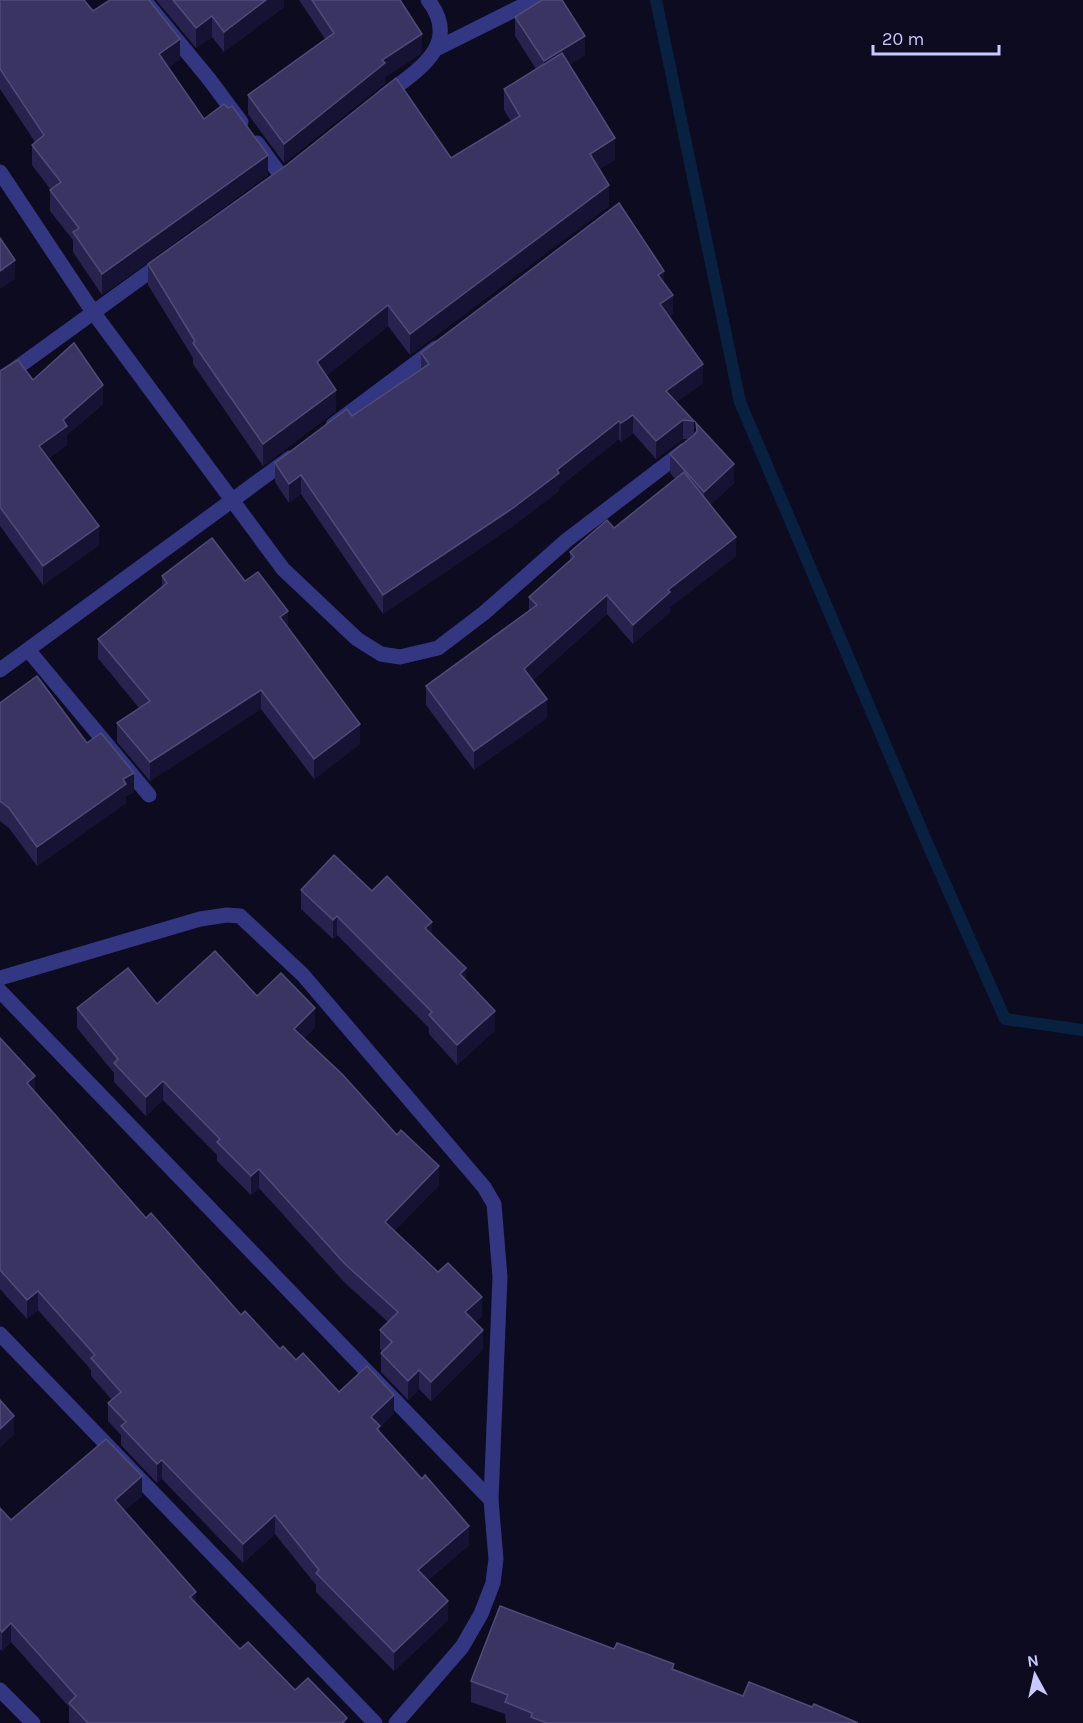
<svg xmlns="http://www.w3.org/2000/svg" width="1083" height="1723" font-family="Karla,sans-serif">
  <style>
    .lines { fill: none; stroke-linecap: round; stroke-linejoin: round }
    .stream { stroke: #082141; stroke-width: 12 }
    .minor { stroke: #333681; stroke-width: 15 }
    .wall { fill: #27234e }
    .shaded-wall { fill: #151233 }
    .building { fill: #393461; stroke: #504c7a; stroke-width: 1.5 }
  </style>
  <rect width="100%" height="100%" fill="#0d0b1f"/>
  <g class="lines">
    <!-- stream -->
    <path class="stream" d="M656 0 740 402 928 845 1005 1019 1083 1030"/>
    <!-- minor -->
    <g class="minor">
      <path d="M144 0 209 79 241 122"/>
      <path d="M438 48 534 0"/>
      <path d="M384 96C416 71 463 45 428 0"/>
      <path d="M257 143 282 177"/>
      <path d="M0 172 93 312 283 569 357 639 381 654 400 657 438 648 484 613 567 540 685 450"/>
      <path d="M0 380 163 262"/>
      <path d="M333 425 436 348"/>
      <path d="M29 651 149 795"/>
      <path d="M0 670 290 458"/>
      <path d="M0 978 200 919 227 915 240 916 303 975 484 1187 494 1204 500 1277 491 1500 496 1559 493 1583 481 1614 462 1647 396 1723"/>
      <path d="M0 991 491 1500"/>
      <path d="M0 1334 375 1723"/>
      <path d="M0 1690 33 1723"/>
    </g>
  </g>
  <!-- wall -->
  <g class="wall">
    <path d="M0 0 93 11 180 59 168 68 204 119 268 175 102 295 73 252V240L50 211V190H51L32 165V145L35 142 0 89Z"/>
    <path d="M156 0H284V7L224 52 212 37 196 48Z"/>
    <path d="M299 0H400L422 53 385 77V83L284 163 248 114V95L325 39Z"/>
    <path d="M515 17 585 55 569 65 615 160 599 169 609 206 410 355 388 326 326 376 336 411 263 466 193 364V358L148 285V264L451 158 511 121 504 110V89L536 69 515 36Z"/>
    <path d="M664 283 673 313 669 317 703 383 676 402 694 421V435L696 432V423L734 483 710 505 736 556 670 607V612L633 644 607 614 533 680 547 718 474 770 426 705V686L529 610V597L570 561V552L614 528 675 479 670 473V454L689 439H683L656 459 633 433 621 442 619 439 559 487V491L513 526 383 614 301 494 289 503 275 482V463L352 416 421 369V353Z"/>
    <path d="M0 371 33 380 103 404 67 435V445L49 458 99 545 43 585 0 526Z"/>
    <path d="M162 576 245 581 288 628 360 744 314 779 261 709 150 781 117 742V723L139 708 98 658V639L162 587Z"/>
    <path d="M0 703 87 743 134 792 126 796V803L37 866 9 828 0 821Z"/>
    <path d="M301 890 372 891 432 935 466 980 495 1030 457 1065 429 1034V1028L337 935 333 939 301 909Z"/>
    <path d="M257 996 315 1027 304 1038 439 1185 394 1231 482 1317 475 1322 483 1349 431 1401 419 1389 408 1400 381 1372V1353L382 1352 380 1349V1330L388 1322 345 1283 259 1188 251 1195 217 1161V1155L163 1100 146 1116 114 1082V1073L77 1028V1008L157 1004Z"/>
    <path d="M0 1038 35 1092 146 1218 241 1315 280 1349 339 1392 394 1413 380 1427V1433L469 1545 428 1580 448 1620 394 1671 316 1592V1585L275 1534 243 1563 162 1479 157 1483 121 1445V1435L108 1421V1403L112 1400 91 1376V1370L38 1310 27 1319 0 1289Z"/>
    <path d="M142 1496 124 1511 196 1604 240 1649 295 1690 347 1723H71L69 1722V1707L11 1642 2 1651 0 1649V1508L11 1520Z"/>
    <path d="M614 1649 674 1669 743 1696 812 1707 858 1723H506L505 1714 471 1702V1681Z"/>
  </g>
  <!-- shaded-wall -->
  <g class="shaded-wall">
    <path d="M266 0H284V7L224 52V32Z"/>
    <path d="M212 16V37L196 48V28Z"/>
    <path d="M422 34V53L385 77V83L284 163V144L382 60Z"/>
    <path d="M585 36V55L544 80V61Z"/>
    <path d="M180 39V59L159 74V54Z"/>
    <path d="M615 138V160L590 175V154Z"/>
    <path d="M268 155V175L102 295V274Z"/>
    <path d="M609 185V206L410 355V334Z"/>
    <path d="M15 260V279L0 289V271Z"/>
    <path d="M664 271V289L658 275Z"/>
    <path d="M673 295V313L660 323V304Z"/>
    <path d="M388 305V326L317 383V362Z"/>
    <path d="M703 364V383L666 409V391Z"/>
    <path d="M103 385V404L67 435V445L39 465V446L63 420Z"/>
    <path d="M336 390V411L263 466V444Z"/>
    <path d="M633 415V433L621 442V423Z"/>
    <path d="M683 420V439L656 459V441Z"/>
    <path d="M619 421V439L559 487V491L513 526 383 614V595L557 470Z"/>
    <path d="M734 464V483L704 511V492Z"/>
    <path d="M301 475V494L289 503V484Z"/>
    <path d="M99 526V545L43 585V566Z"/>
    <path d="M736 537V556L670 607V612L633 644V625L668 590Z"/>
    <path d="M607 595V614L524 688V669Z"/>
    <path d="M288 611V630L280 617Z"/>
    <path d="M261 690V709L150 781V762Z"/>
    <path d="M547 699V718L474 770V751Z"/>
    <path d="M360 724V744L314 779V759Z"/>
    <path d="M134 773V792L126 796V803L37 866V847L123 779Z"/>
    <path d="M337 916V935L333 939V920Z"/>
    <path d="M432 922V941L425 928Z"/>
    <path d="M466 968V987L460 974Z"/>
    <path d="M315 1008V1027L294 1048V1029Z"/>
    <path d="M495 1011V1030L457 1065V1045Z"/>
    <path d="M35 1076V1095L27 1083Z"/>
    <path d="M163 1081V1100L146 1116V1097Z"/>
    <path d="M439 1166V1185L385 1241V1222Z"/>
    <path d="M259 1169V1188L251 1195V1176Z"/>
    <path d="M38 1291V1310L27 1319V1300Z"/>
    <path d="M482 1297V1317L465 1332V1312Z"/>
    <path d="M483 1330V1349L431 1401V1382Z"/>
    <path d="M419 1370V1389L408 1400V1381Z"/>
    <path d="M394 1395V1413L380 1427V1445L371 1417Z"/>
    <path d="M14 1416V1435L0 1448V1429Z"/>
    <path d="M162 1460V1479L157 1483V1464Z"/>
    <path d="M142 1476V1496L115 1519V1500Z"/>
    <path d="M275 1515V1534L243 1563V1544Z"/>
    <path d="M469 1526V1545L418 1588V1570Z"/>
    <path d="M196 1592V1611L190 1597Z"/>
    <path d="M448 1601V1620L394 1671V1652Z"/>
    <path d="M11 1623V1642L2 1651V1632Z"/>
  </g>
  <!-- building -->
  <g class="building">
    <path d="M0 0H84L93 11 110 0H149L180 39 159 54 204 119 224 104 228 108 232 106 268 155 102 274 73 232 79 228 50 190 61 182 32 145 44 135 0 69Z"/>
    <path d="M173 0H266L224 32 212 16 196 28Z"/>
    <path d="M312 0H400L422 34 382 60 385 63 284 144 248 95 334 33Z"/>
    <path d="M542 0H562L585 36 544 61 515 17Z"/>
    <path d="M562 53 615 138 590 154 609 185 410 334 388 305 317 362 336 390 263 444 193 343 195 341 148 264 288 164 396 78 451 158 520 116 504 89Z"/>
    <path d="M619 203 664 271 658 275 673 295 660 304 703 364 666 391 694 421 683 420 656 441 633 415 621 423 619 421 557 470 559 473 513 508 383 595 301 475 289 484 275 463 347 409 352 416 429 364 421 353Z"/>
    <path d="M0 238 15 260 0 271Z"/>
    <path d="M74 343 103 385 63 420 67 426 39 446 99 526 43 566 0 507V371L18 360 33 380Z"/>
    <path d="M696 423 734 464 704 492 670 454 694 435 697 431Z"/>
    <path d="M684 472 736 537 668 590 670 592 633 625 607 595 524 669 547 699 474 751 426 686 537 605 529 597 574 557 570 552 607 520 614 528Z"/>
    <path d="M212 538 245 581 258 572 288 611 280 617 360 724 314 759 261 690 150 762 117 723 150 701 98 639 167 583 162 576Z"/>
    <path d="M37 676 87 743 101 733 134 773 123 779 126 784 37 847 9 808 0 801V703Z"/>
    <path d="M334 855 372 891 387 876 432 922 425 928 466 968 460 974 495 1011 457 1045 429 1015 432 1012 337 916 333 920 301 890Z"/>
    <path d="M215 951 257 996 281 973 315 1008 294 1029 342 1074 397 1135 401 1130 439 1166 385 1222 438 1272 448 1263 482 1297 465 1312 483 1330 431 1382 419 1370 408 1381 381 1353 392 1342 380 1330 398 1312 345 1264 259 1169 251 1176 217 1142 220 1139 163 1081 146 1097 114 1063 118 1059 77 1008 128 968 157 1004Z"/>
    <path d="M0 1038 35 1076 27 1083 146 1218 151 1213 241 1315 245 1311 280 1349 283 1346 296 1360 303 1353 339 1392 367 1366 394 1395 371 1417 380 1426 377 1429 422 1479 425 1475 469 1526 418 1570 448 1601 394 1652 316 1573 319 1570 275 1515 243 1544 162 1460 157 1464 121 1426 126 1422 108 1403 121 1392 91 1358 95 1355 38 1291 27 1300 0 1270Z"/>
    <path d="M0 1400 14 1416 0 1429Z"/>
    <path d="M106 1439 142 1476 115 1500 196 1592 190 1597 240 1649 248 1642 295 1690 308 1678 347 1718 342 1723H88L69 1703 76 1696 11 1623 2 1632 0 1629V1508L11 1520Z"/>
    <path d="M500 1606 614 1649 617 1643 674 1664 672 1669 743 1696 749 1682 812 1707 814 1704 858 1723H547L531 1717 532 1713 505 1702 508 1695 471 1681Z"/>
  </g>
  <!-- north arrow -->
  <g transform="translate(1035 1675) rotate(352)" stroke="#0d0b1f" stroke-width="4.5" paint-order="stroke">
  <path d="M0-4.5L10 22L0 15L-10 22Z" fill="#cac9ff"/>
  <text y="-9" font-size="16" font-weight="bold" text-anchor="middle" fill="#cac9ff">N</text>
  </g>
  <!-- scale -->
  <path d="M873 45v9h126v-9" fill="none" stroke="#cac9ff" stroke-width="3"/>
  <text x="882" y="45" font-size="18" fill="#cac9ff" stroke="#0d0b1f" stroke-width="4.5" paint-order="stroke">20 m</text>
</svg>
